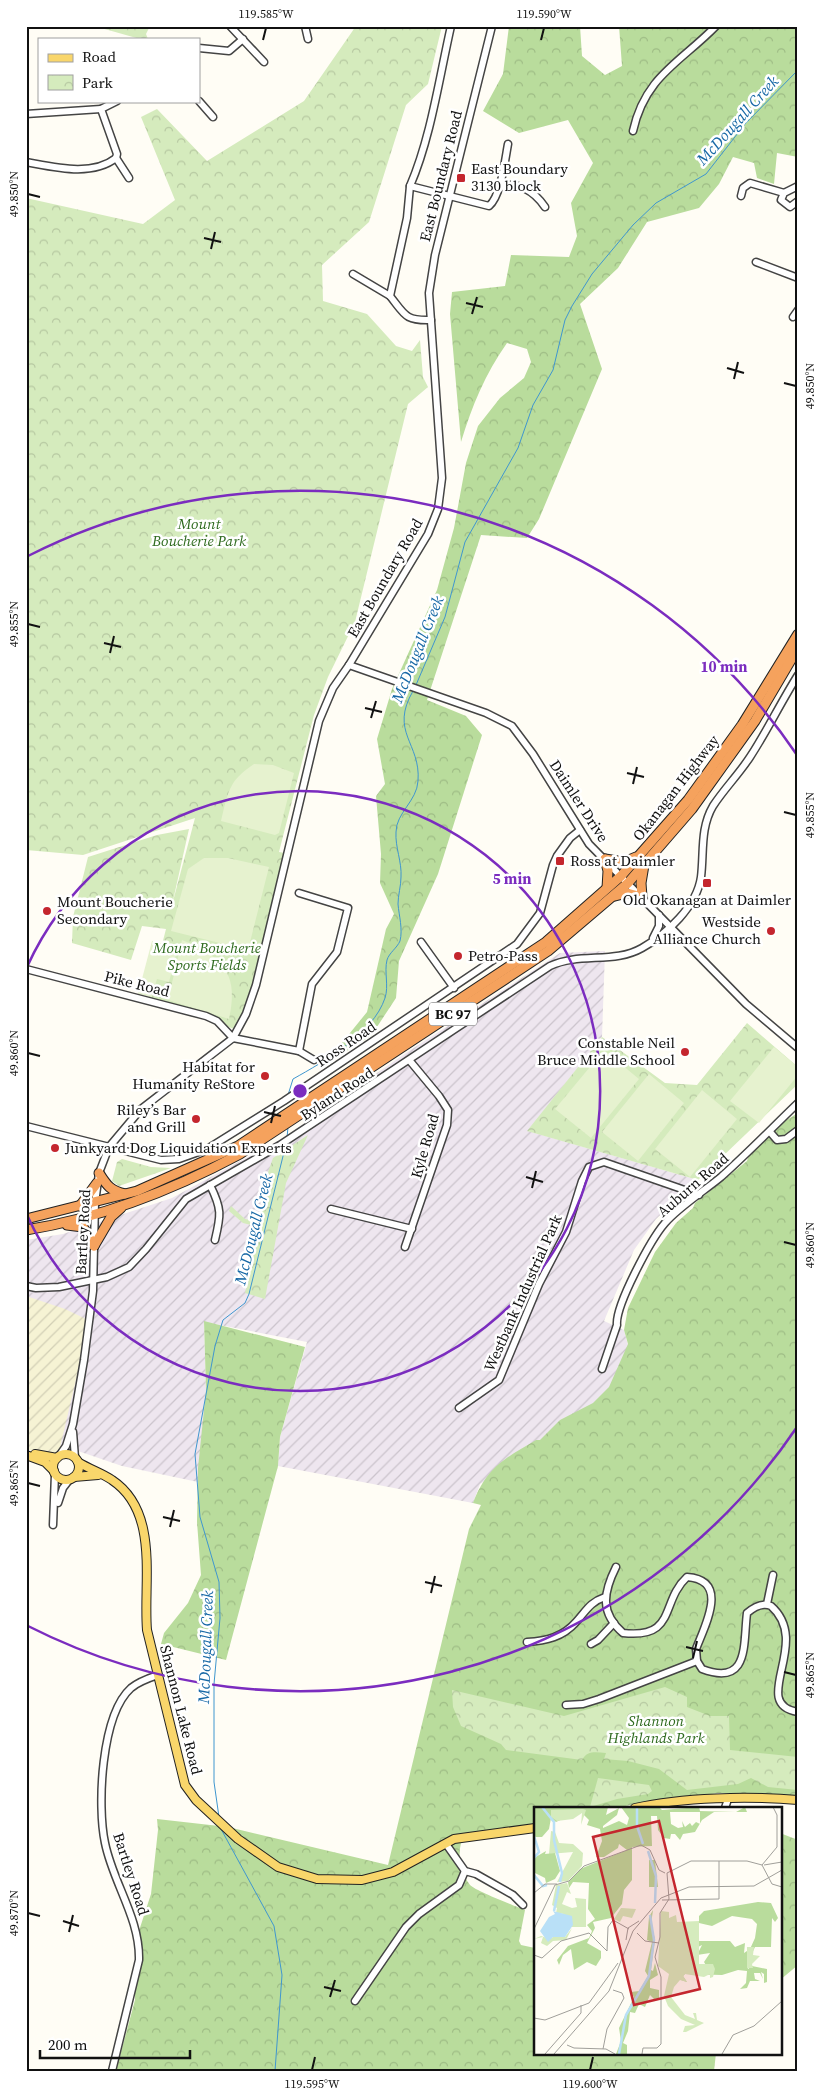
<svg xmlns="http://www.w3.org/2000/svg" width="824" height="2097" font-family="'Source Serif 4',serif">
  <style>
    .industrial { fill: url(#industrial-furrows) }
    .farmland { fill: url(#farmland-furrows) }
    .forest { fill: url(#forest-crowns) }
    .park { fill: url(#park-crowns) }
    .pitch { fill: #e6f2cf }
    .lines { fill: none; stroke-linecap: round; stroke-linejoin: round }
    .stream { stroke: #3f96cf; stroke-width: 1 }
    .minor-casing { stroke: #444; stroke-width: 9 }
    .major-casing { stroke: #222; stroke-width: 10 }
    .highway-casing { stroke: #222; stroke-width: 11 }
    .minor { stroke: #fff; stroke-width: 6 }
    .major { stroke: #f9d66b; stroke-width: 8 }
    .highway { stroke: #f5a25d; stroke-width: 9 }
    .ticks { fill: none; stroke: #111; stroke-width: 2 }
    .ring { fill: none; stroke: #7b2cbf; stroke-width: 2.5 }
    .poi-dot { fill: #c4262e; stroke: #fff; stroke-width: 2 }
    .labels { text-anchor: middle; stroke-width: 5; stroke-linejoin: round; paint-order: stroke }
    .shield { fill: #fff; stroke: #585858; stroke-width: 1 }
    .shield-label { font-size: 14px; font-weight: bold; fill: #111 }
    .poi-label { font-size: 15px; fill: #111; stroke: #fff; text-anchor: start }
    .street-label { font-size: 15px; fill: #111; stroke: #fff }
    .park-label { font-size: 15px; font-style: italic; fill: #2f6b1f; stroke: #fff }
    .water-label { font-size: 16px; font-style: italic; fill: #1768a6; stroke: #fff }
    .inset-river { fill: none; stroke: #b9e0f7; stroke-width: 2.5 }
    .inset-road { fill: none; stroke: #a09f9a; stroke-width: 1 }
    .view { fill: #c4262e; fill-opacity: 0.15; stroke: #c4262e; stroke-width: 2.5 }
    .inset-edge { fill: none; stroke: #111; stroke-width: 2.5 }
    .centre { fill: #7b2cbf; stroke: #fff; stroke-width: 2.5 }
    .ring-label { font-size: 15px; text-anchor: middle; font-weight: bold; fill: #7b2cbf; stroke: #fff; stroke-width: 5; stroke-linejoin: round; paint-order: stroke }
    .neatline { fill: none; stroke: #111; stroke-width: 2 }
    .ticks-label { font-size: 12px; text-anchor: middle; fill: #111 }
  </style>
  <defs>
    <pattern id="industrial-furrows" width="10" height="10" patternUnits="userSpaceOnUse" patternTransform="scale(1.25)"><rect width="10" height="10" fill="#eee6ef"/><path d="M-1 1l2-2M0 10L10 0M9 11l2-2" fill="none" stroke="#cbc4cc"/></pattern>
    <pattern id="farmland-furrows" width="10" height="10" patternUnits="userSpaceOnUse" patternTransform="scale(1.25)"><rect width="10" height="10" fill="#f6f3d4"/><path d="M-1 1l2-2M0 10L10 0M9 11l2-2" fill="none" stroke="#d2cfb5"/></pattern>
    <pattern id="forest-crowns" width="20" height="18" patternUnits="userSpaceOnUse" patternTransform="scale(1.25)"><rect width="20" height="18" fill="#b9dc9c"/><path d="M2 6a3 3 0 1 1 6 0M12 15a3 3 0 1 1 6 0" fill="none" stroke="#9ebc85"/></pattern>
    <pattern id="park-crowns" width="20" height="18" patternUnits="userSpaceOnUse" patternTransform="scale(1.25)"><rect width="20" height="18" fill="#d5ebbd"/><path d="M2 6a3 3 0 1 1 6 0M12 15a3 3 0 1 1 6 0" fill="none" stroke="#b6c8a1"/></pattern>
  </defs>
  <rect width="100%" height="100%" fill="#fffdf5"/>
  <!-- industrial -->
  <path class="industrial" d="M605 951 602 1037 528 1131 698 1180 656 1219 634 1250 604 1321 624 1330 632 1360 622 1405 480 1484 473 1503 278 1466 280 1437 307 1342 204 1322 206 1390 198 1482 122 1466 75 1450 26 1442V1240L63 1234 172 1198 283 1138 406 1053 560 953Z"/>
  <!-- farmland -->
  <path class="farmland" d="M26 1296 65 1309 86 1319 78 1371 58 1456 26 1449Z"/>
  <!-- forest -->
  <g class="forest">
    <path d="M509 26H580L582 56 605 75 622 66 619 26H798V157L777 153 774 184 757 178 754 163 733 157 719 184 699 208 647 222 618 268 580 304 602 369 539 519 527 538 481 535 427 700 466 716 482 735 438 874 399 961 396 998 371 1036 324 1065 367 1012 386 929 394 914 380 883 381 854 376 796 385 784 377 739 392 689 437 590 454 528 466 463 478 426 500 398 524 378 531 362 527 349 507 343C485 374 472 406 461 442L450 314 452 292 505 286 511 255 569 257 577 236 571 203 593 163 568 120 519 133 483 111 503 74Z"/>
    <path d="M798 1113V1796L719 1793 640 1803 616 1808H535V1824L495 1829 462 1840C457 1855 460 1872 470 1885 476 1891 515 1906 525 1910L519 1941 521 1945 535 1948V2053H716L714 2071H116L135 2000V1943L151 1894 158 1830 157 1819 228 1827 388 1865 469 1529 481 1505 473 1503C487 1467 504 1459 536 1440H540L560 1420 593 1403 609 1387 628 1344 624 1330 628 1308 655 1252 676 1223 693 1208 695 1203 747 1161C751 1144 782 1122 798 1113Z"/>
    <path d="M204 1321 305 1347 280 1437 278 1466 226 1660 161 1644 164 1633 188 1603 201 1575 197 1522 198 1468 206 1390Z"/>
    <path d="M780 1833 798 1840V1965L780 1980Z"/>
  </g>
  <!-- park -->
  <g class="park">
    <path d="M94 26H150L146 34 148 39H140Z"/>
    <path d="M356 26H442L428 84 406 105 369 222 322 265 323 301 367 314 396 346 412 351 420 340 423 377 428 387 408 404 355 622 328 677 314 715 279 852 291 854 258 986 236 1030 180 1006 148 999 166 929 142 926 131 960 72 943 73 917 88 857 157 835 189 829 172 905 195 818 83 855 26 850V198L143 224 175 200 141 117 157 109 207 161 304 101Z"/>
    <path d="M747 1023 798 1067V1084L698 1180 527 1131 602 1037 665 1083 697 1085Z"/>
    <path d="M308 1135 286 1183 265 1299 245 1293 259 1227 243 1223 229 1211 231 1206 245 1219 260 1222 266 1178 273 1158Z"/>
    <path d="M122 1159 151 1167 171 1168 119 1186 112 1181 117 1162Z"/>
    <path d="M665 1687 687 1697V1707L710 1716H729L730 1750 798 1757V1790L768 1787 751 1778 738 1784 687 1790 659 1769 628 1761 604 1759 606 1753C596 1752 587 1750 582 1760L506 1750 501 1744 461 1726 453 1707 452 1690 564 1716Z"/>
    <path d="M598 1778 649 1785 652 1791 648 1794 617 1799 590 1807Z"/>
  </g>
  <!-- pitch -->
  <g class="pitch">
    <path d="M254 764 273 765 294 773 279 833 275 835 221 821C228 793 228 781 254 764Z"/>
    <path d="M204 858H228L269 867 248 950 171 931 188 869Z"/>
    <path d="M182 940C223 957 239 973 229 1019L168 1000Z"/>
    <path d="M152 941 178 947 169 982 157 979 152 997 138 994Z"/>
    <path d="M774 1047 798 1067V1075L759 1123 730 1101Z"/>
    <path d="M604 1050 639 1079 591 1138 555 1109Z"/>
    <path d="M649 1074 684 1103 638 1161 602 1132Z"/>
    <path d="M702 1090 737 1119 690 1177 655 1149Z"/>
  </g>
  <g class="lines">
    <!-- stream -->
    <g class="stream">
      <path d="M416 685 445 617 465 542 518 448 533 405 553 370 565 320 572 306 592 274 633 225 656 203 706 174 745 124 798 70"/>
      <path d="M288 1095 293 1079C325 1061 373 1034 385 998 389 986 384 972 387 960 389 953 397 948 400 941 403 929 399 916 398 904 398 895 401 886 401 877 402 862 395 847 396 832 396 813 417 801 418 781 421 743 389 732 413 691"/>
      <path d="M287 1138 288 1127"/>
      <path d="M219 1817 214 1782V1684L220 1618 219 1582 200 1517 195 1454 215 1346 223 1320 245 1303 249 1294 286 1144"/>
      <path d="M221 1829 274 1926 282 1975 275 2071"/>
    </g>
    <!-- minor casing -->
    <g class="minor-casing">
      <g id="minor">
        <path d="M230 26 264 62"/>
        <path d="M305 26 308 39"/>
        <path d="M451 26C439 79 431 137 410 186L489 206C501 196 505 160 508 144"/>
        <path d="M199 48 229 51 243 39"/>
        <path d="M199 101 213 117"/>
        <path d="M26 114 101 109"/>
        <path d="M633 131C645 76 681 62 716 26"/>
        <path d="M116 158 129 178"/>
        <path d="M26 162C54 167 92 177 116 158L117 154 101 109 117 101"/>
        <path d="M410 186 407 218 390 296C405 315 405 321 431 320"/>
        <path d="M798 186 784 193 781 200 790 207 798 201"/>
        <path d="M499 188C516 179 535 192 545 207"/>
        <path d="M741 196 743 188 750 183 784 193"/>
        <path d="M756 262 798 278"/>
        <path d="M353 274 390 296"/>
        <path d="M793 317 798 310"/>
        <path d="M349 665 486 713 512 726 533 754 589 844 746 1004 798 1048"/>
        <path d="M653 938 659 926V915"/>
        <path d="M421 942 454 988"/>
        <path d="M26 969 206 1016 217 1021 233 1038"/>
        <path d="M233 1038 299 1051 312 984 337 952 348 908 299 893"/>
        <path d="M299 1051 314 1060"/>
        <path d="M26 1126 161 1160 179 1159 207 1149 284 1101 517 944 540 913 553 865 557 856 570 838 580 830"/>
        <path d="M770 1132 777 1140 786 1139 798 1130"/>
        <path d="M210 1185C222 1209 221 1215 215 1240"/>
        <path d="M331 1209 412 1229"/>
        <path d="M405 1247 447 1125 448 1110 439 1096 410 1061"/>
        <path d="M26 1286 36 1288 59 1287 107 1277 129 1267 146 1249 186 1199 280 1145 550 966C580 952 614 964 642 948 667 934 697 906 701 877 704 853 700 828 713 806 724 789 739 774 750 757 767 731 781 702 798 675"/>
        <path d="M602 1369 617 1325C615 1306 651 1239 665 1223 679 1207 704 1191 721 1177 748 1153 772 1128 798 1103"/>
        <path d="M459 1408 499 1380 539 1284 566 1232 582 1181 589 1167 604 1162 699 1195"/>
        <path d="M73 1432 75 1458"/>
        <path d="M59 1456 66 1446 73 1424 84 1360 93 1291 95 1203 99 1173 109 1147 141 1109 233 1038 246 1014 256 985 319 721 333 688 349 665 428 534 438 509 442 478 429 293 435 255 492 26"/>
        <path d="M58 1503 63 1488 70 1479"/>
        <path d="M53 1525 55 1474"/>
        <path d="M616 1567C603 1593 600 1613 623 1633 677 1639 660 1602 687 1577 730 1580 705 1625 696 1649L697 1661 702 1669C750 1687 743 1644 747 1613 754 1607 762 1602 771 1606 813 1643 748 1704 798 1712"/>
        <path d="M767 1604 773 1575"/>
        <path d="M527 1642C546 1641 563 1637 576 1622 586 1611 590 1602 605 1597"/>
        <path d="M591 1644 598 1640 614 1623"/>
        <path d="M566 1705 583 1704 599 1699 697 1661"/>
        <path d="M725 1808 728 1799"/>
        <path d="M446 1844 465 1871 476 1874 513 1895 523 1905"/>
        <path d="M355 2001 406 1927 419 1914 459 1885 465 1871"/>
        <path d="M112 2071 139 1960C140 1918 113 1883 105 1843 97 1806 101 1715 131 1688 138 1682 149 1678 158 1675"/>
      </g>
    </g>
    <!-- major casing -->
    <g class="major-casing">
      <g id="major">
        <path d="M35 1454 57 1458"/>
        <circle cx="66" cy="1467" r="13"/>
        <path d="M26 1455 45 1462 54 1471"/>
        <path d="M78 1462C89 1469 102 1473 112 1480 160 1512 143 1582 147 1630L185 1785 196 1800 238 1839 278 1867 317 1879 362 1880 393 1872 454 1839 535 1828"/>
        <path d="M74 1477 98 1475"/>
        <path d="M635 1808C682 1797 750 1796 798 1800"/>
      </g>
    </g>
    <!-- highway casing -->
    <g class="highway-casing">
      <g id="highway">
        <path d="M605 859 624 862 636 857"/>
        <path d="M605 859 608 871 607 888"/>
        <path d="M615 896 627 893 642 897 641 883 644 865"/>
        <path d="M99 1173C107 1186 111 1191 125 1194"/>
        <path d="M80 1206 97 1183"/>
        <path d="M26 1219 137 1191 238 1146 546 942 621 876 688 800 742 725 798 634"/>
        <path d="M67 1225 83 1227 94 1246"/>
        <path d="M26 1230C101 1218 173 1190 240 1154L548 951 628 883 692 809 755 721 798 648"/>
        <path d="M94 1246 111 1217 121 1208"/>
      </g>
    </g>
    <!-- minor -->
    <use href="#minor" class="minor"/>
    <!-- major -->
    <use href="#major" class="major"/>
    <!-- highway -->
    <use href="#highway" class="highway"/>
  </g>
  <!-- ticks -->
  <path class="ticks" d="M263 40 266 28M541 40 544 28M28 194 40 197M204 238 221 242M211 249 215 232M466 303 483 307M472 314 477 297M727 368 744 373M734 379 738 362M784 383 796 386M28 624 40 627M104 643 121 647M110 653 114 636M365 708 382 712M371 718 376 701M627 773 644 777M633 784 637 767M784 812 796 815M28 1053 40 1056M264 1112 281 1116M271 1123 275 1106M526 1177 543 1182M532 1188 536 1171M784 1242 796 1245M28 1483 40 1486M163 1517 180 1521M170 1527 174 1510M425 1582 442 1586M431 1593 435 1576M686 1647 703 1651M693 1658 697 1641M784 1672 796 1675M28 1913 40 1916M63 1921 79 1926M69 1932 73 1915M324 1987 341 1991M330 1997 335 1980M312 2070 315 2057M590 2070 593 2057"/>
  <!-- distance rings -->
  <g class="ring">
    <path d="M27 967A300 300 0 1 1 27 1215"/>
    <path d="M797 1427A600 600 0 0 1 28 1626M28 556A600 600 0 0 1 797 755"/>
  </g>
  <!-- markers -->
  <g class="poi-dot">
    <rect x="456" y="173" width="10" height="10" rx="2.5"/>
    <rect x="555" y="856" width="10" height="10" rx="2.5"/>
    <rect x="702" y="878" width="10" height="10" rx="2.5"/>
    <circle cx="47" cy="911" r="5"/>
    <circle cx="771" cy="931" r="5"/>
    <circle cx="458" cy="956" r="5"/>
    <circle cx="685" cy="1052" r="5"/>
    <circle cx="265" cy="1076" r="5"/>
    <circle cx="196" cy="1119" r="5"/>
    <circle cx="55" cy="1148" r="5"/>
  </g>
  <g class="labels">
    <!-- shield labels -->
    <rect class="shield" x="429" y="1002.5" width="48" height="23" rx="4"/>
    <g class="shield-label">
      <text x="453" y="1019">BC 97</text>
    </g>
    <!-- poi labels -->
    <g class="poi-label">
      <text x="471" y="174">East Boundary<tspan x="471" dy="17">3130 block</tspan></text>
      <text x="570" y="866">Ross at Daimler</text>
      <text x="707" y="905" text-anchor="middle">Old Okanagan at Daimler</text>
      <text x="57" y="907">Mount Boucherie<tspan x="57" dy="17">Secondary</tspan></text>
      <text x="761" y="927" text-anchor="end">Westside<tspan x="761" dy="17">Alliance Church</tspan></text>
      <text x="468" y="961">Petro-Pass</text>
      <text x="675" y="1048" text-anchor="end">Constable Neil<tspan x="675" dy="17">Bruce Middle School</tspan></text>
      <text x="255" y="1072" text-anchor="end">Habitat for<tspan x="255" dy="17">Humanity ReStore</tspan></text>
      <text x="186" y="1115" text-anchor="end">Riley’s Bar<tspan x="186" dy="17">and Grill</tspan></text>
      <text x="65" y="1153">Junkyard Dog Liquidation Experts</text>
    </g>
    <!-- street labels -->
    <g class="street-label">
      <text transform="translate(441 176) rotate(-76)" y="5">East Boundary Road</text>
      <text transform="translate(385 578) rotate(-60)" y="5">East Boundary Road</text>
      <text transform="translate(676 788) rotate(-52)" y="5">Okanagan Highway</text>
      <text transform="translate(579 801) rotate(57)" y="5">Daimler Drive</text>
      <text transform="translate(137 984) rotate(14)" y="5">Pike Road</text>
      <text transform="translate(346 1044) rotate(-34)" y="5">Ross Road</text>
      <text transform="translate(337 1094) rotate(-33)" y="5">Byland Road</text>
      <text transform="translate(425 1146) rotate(-74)" y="5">Kyle Road</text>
      <text transform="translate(693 1185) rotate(-41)" y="5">Auburn Road</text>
      <text transform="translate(83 1232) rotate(-87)" y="5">Bartley Road</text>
      <text transform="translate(523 1293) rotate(-66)" y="5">Westbank Industrial Park</text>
      <text transform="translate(181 1710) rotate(76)" y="5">Shannon Lake Road</text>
      <text transform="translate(131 1874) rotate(72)" y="5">Bartley Road</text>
    </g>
    <!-- park labels -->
    <g class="park-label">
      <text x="199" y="529">Mount<tspan x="199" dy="17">Boucherie Park</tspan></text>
      <text x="207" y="953">Mount Boucherie<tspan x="207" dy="17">Sports Fields</tspan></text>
      <text x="656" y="1726">Shannon<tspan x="656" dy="17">Highlands Park</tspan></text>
    </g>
    <!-- water labels -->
    <g class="water-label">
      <text transform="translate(737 120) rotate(-48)" y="6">McDougall Creek</text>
      <text transform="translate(417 649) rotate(-68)" y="6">McDougall Creek</text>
      <text transform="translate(253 1229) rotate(-76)" y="6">McDougall Creek</text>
      <text transform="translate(205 1647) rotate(-88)" y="6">McDougall Creek</text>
    </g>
  </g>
  <!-- overview -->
  <g transform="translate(534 1807)">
    <rect width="248" height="248" fill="#fffdf5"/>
    <path d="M17 24 21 25 25 36 39 37 49 46 48 59 34 74 23 75 39 45 15 47ZM33 76 37 87 33 85 28 97 38 101 43 100 41 91 52 92V120H37L30 107 22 106 23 101 18 98 22 78Z" fill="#d5ebbd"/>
    <path d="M0 0H74L72 8 85 1 83 8 69 19V21L85 14 93 18 95 11 87 0H125L128 3 165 0 166 4 202 5 211 0 213 5H180L168 13 161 25 149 27 146 33 141 27H137L136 32 130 31 124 23 123 9H117L118 39 98 40V73L90 83 88 97 77 111 59 115 61 121 53 136 67 144V151L62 159 53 155 40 163 37 142 29 148 25 158 23 153 34 139 55 131 58 124 53 118 61 112 54 102 55 76 39 75 35 81 34 75 46 62 93 43 85 37 84 41 70 50H62L68 34 66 22 53 18 55 13 46 4 22 15 17 11 15 22 8 30H0ZM136 5H166V17L162 15 158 19 156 16 151 20 148 14 149 20 144 21 137 17ZM12 44 11 47 21 46 26 64 21 72 12 76 11 71 1 66 0 57V51ZM115 53H121L124 80H115ZM224 95 237 96 244 111 241 115 238 111 237 140H221L213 157 214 162 218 159 233 162V175L230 176V167L227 165 229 172 226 166H220L221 172 226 174H216L213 181 206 182 212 176 213 164 204 163 188 168 151 167 149 169 153 175 147 173 144 161 173 160 170 155 176 146 163 148 168 138 164 140 162 134H196L201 140 211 136 210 146 216 142 221 131 223 117 218 112 198 109 178 119 165 116V109L170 104ZM119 103 117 117 121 132 117 163 119 164 121 156 124 168 116 173V181L125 183V191L120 192 116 188 111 200 105 197 101 206 96 205 94 224 89 236 93 238V247H82L87 234 85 221 100 190 97 185 105 184 114 169 111 164 118 135 113 133 115 110Z" fill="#b9dc9c" fill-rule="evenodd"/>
    <path d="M17 3 49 2 52 3 47 18 48 6 39 12 23 14 17 10ZM87 101H88L102 102 98 111 89 109 86 115 80 112ZM127 104 135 105V111L142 108 143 115 165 114V157H179L181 162 179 170 176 171V167L170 170 151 167 149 169 153 175 146 173 140 180 137 190 151 208 161 212 159 206H162L163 213 170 216 152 225H149L151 219 161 218 147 212 134 199 130 189 135 167 124 159ZM38 121 32 133 19 134 13 139 7 136 9 130 0 132 7 129 13 131V134L19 130H31ZM213 140H220L219 148 226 149 218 157 219 161H213Z" fill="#d5ebbd"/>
    <path d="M19 104 38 109 39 118 31 130H19L14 135 6 124 15 110 21 107Z" fill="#b9e0f7"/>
    <path class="inset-river" d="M8 0 20 15V33L28 66 26 75M103 0V19L109 37M0 29 5 45 0 51M114 44 122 69 121 96M0 68 9 79 13 78M20 104 25 79M85 247 92 208 115 169 120 133 116 108"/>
    <path class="inset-road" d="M239 0 243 8V40L228 58 238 77 248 80M230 58 248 55M133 66 157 54H213L228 58M0 86 11 77H23M128 93 185 92V54M0 122 21 78 35 74 50 59 107 38 116 43 125 63 131 66M103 126 111 134 125 136M92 133 94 121 105 114M73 144 74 120 79 113 95 122M0 148 8 151 27 134 55 126 73 144M0 211 11 213 55 196 84 156M33 238 40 241 72 242 81 247M69 242 73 222 90 191 88 186 79 183M11 247 47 206V198M20 247 75 184 99 124 127 91 155 80 220 79 248 63M108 247 109 241H123L127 237V170L121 150 126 130V106L135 92 133 66M188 247 199 228 220 219 248 194"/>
    <path class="view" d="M125 14 166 182 100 198 59 30Z"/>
    <rect width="248" height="248" class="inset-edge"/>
  </g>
  <circle cx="300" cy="1091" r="8" class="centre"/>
  <g class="ring-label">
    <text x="724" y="672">10 min</text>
    <text x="512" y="884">5 min</text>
  </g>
  <!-- border -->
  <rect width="824" height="2097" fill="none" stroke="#ffffff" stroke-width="55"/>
  <!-- legend -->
  <rect x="38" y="38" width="162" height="65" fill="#ffffff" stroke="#a0a0a0"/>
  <rect x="48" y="54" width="25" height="8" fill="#f9d66b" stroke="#a0a0a0"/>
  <text x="82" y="62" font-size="15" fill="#111111">Road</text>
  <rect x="48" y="75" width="25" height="15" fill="url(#park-crowns)" stroke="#a0a0a0"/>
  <text x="82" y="88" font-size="15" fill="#111111">Park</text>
  <!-- scale -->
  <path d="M40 2050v8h150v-8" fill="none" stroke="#111111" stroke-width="2.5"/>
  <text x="48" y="2050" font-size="15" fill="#111111" stroke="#ffffff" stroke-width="4" paint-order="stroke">200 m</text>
  <rect x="28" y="28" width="768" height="2042" class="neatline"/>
  <g class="ticks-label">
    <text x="266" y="18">119.585°W</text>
    <text x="544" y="18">119.590°W</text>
    <text transform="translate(14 194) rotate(-90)" y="4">49.850°N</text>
    <text transform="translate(810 386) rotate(-90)" y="4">49.850°N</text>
    <text transform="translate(14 624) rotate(-90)" y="4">49.855°N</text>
    <text transform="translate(810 815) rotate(-90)" y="4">49.855°N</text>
    <text transform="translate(14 1053) rotate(-90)" y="4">49.860°N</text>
    <text transform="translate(810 1245) rotate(-90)" y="4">49.860°N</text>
    <text transform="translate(14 1483) rotate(-90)" y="4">49.865°N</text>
    <text transform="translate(810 1675) rotate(-90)" y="4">49.865°N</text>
    <text transform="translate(14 1913) rotate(-90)" y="4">49.870°N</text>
    <text x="312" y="2088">119.595°W</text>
    <text x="590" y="2088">119.600°W</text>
  </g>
</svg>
